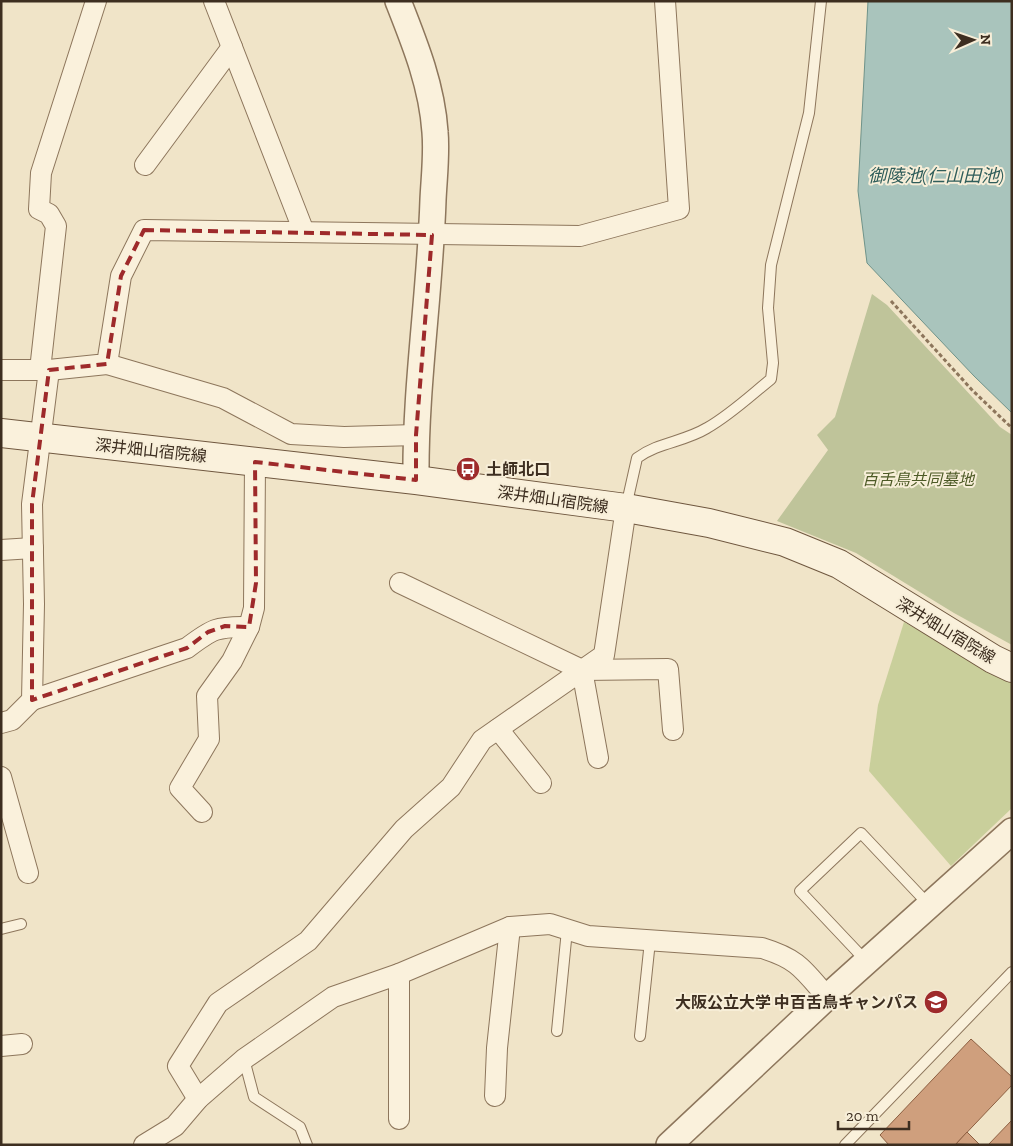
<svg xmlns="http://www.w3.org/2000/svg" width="1013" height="1146" font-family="'Zilla Slab','Noto Sans JP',serif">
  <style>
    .green { fill: #c9cf9b }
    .cemetery { fill: #bfc49a }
    .water { fill: #a9c4bc; stroke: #6f938a }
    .building { fill: #cf9f7d; stroke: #8d5f41 }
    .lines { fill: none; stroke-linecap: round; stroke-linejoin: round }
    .service-casing { stroke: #8d765c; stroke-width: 12 }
    .minor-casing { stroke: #8d765c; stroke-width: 22 }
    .tertiary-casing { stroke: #8d765c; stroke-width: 28 }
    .secondary-casing { stroke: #6f573f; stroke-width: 30 }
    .path { stroke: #8d765c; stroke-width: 3; stroke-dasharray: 4 2.5; stroke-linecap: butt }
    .service { stroke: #faf1dc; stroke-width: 10 }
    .minor { stroke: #faf1dc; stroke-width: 20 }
    .tertiary { stroke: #faf1dc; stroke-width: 25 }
    .secondary { stroke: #faf1dc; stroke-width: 28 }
    .marked { fill: none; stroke: #9e2a2b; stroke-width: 4; stroke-dasharray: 10 6; stroke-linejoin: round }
    .labels { text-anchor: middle; stroke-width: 4; stroke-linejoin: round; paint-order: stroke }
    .street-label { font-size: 16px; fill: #3d2e20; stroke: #f7eed8 }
    .poi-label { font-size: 16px; font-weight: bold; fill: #3d2e20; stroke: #f7eed8; text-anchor: start }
    .park-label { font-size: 16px; font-style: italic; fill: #4d5a26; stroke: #f7eed8 }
    .water-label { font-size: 18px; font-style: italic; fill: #2f5d5a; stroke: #f7eed8 }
  </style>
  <rect width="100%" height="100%" fill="#f0e4c8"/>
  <!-- green -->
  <path class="green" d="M904 622 1012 683V808L951 866 869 771 878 705Z"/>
  <!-- cemetery -->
  <path class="cemetery" d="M872 294 887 305 1000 427 1012 435V645L954 613 856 553 777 521 828 450 817 435 835 417Z"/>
  <!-- water -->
  <path class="water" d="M868 1H1012V413L974 376 867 263 858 191Z"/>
  <!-- building -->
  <g class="building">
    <path d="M971 1039 1012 1077V1085L955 1145H889L880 1135Z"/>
    <path d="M1012 1120V1145H988Z"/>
    <path d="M967 1132 980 1145 956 1144Z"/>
  </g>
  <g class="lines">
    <!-- service casing -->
    <g class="service-casing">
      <g id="service">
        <path d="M626 507 637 458C659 442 684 442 707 428 730 415 750 396 771 379L773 363 768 308 771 265 809 113 821 1"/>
        <path d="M1 929 21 924"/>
        <path d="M867 962 800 891 861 833 929 905"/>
        <path d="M557 1031 567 930"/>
        <path d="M640 1036 650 941"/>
        <path d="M244 1059 254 1097 300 1127 307 1145"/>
        <path d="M845 1145 1012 972"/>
      </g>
    </g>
    <!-- minor casing -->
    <g class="minor-casing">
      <g id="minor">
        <path d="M214 1 304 232"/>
        <path d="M145 165 232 47"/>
        <path d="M107 364 223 398 291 434 344 437 416 435"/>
        <path d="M1 370H49L107 364 121 276 144 230 580 236 679 209 665 1"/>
        <path d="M40 370 56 226 49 214 39 209 41 173 96 1"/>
        <path d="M1 550 33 548"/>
        <path d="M400 583 582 670 668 669 673 730"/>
        <path d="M582 670 598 758"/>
        <path d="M32 700 187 648C212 629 217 626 249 627"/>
        <path d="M1 723 12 720 32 700 34 604 32 504 49 370"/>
        <path d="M498 729 541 783"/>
        <path d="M1 777 28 873"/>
        <path d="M202 812 180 788 209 739 207 696 232 661 249 627 254 608 255 462"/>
        <path d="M399 974V1119"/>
        <path d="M1 1046 22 1044"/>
        <path d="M495 1096 497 1048 510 927"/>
        <path d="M198 1099 178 1066 218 1003 308 941 404 829 451 787 482 740 604 655 626 508"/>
        <path d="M144 1145 175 1126 198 1099 244 1059 333 997 399 974 510 927 550 924 588 936 762 948C798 959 803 969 827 997"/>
      </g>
    </g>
    <!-- tertiary casing -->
    <g class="tertiary-casing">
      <g id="tertiary">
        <path d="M398 1C415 44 432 86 435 132 437 154 434 178 433 200 430 294 415 387 416 480"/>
        <path d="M669 1145 827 997 1012 831"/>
      </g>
    </g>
    <!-- secondary casing -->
    <g class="secondary-casing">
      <path id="secondary" d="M1 433 416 480 626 508 709 523 785 542 839 564 993 659 1012 668"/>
    </g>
    <!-- path -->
    <path class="path" d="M891 301 973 391 1012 428"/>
    <!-- service -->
    <use href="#service" class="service"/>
    <!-- minor -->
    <use href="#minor" class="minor"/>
    <!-- tertiary -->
    <use href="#tertiary" class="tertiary"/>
    <!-- secondary -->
    <use href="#secondary" class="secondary"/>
  </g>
  <!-- marked area -->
  <path class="marked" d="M144 230 432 235 416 435V480L255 462 256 583 249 627 225 626 208 632 187 648 32 700V504L49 370 107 364 121 276Z"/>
  <!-- icons -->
  <defs>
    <g id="bus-disc" transform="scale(1.25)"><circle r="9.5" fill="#9e2a2b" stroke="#f7eed8"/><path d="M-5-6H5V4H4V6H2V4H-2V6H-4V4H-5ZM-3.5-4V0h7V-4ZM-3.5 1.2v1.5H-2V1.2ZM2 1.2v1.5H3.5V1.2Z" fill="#fff"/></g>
    <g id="university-disc" transform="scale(1.25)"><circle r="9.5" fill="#9e2a2b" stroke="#f7eed8"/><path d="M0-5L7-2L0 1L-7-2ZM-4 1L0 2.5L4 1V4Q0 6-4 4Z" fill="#fff"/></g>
  </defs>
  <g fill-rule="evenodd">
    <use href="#bus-disc" x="468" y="469"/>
    <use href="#university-disc" x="936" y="1002"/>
  </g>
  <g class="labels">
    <!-- street labels -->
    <g class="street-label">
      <text transform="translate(151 450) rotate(6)" y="6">深井畑山宿院線</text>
      <text transform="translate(553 499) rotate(8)" y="6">深井畑山宿院線</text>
      <text transform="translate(946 630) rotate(31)" y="6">深井畑山宿院線</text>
    </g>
    <!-- poi labels -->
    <g class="poi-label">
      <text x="486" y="475">土師北口</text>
      <text x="918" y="1008" text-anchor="end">大阪公立大学 中百舌鳥キャンパス</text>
    </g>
    <!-- park labels -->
    <g class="park-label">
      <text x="918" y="485">百舌鳥共同墓地</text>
    </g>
    <!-- water labels -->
    <g class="water-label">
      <text x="936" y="182">御陵池(仁山田池)</text>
    </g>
  </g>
  <!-- border -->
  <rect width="1013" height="1146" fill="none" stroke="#3d2e20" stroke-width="5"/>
  <!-- north arrow -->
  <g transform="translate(973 40) rotate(88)" stroke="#f7eed8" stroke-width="4" paint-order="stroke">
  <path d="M0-4L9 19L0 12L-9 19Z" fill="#3d2e20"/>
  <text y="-8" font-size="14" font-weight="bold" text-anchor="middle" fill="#3d2e20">N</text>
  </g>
  <!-- scale -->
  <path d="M838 1121v8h71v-8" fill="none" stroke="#3d2e20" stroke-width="2.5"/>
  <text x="846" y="1121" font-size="15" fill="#3d2e20" stroke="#f7eed8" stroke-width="4" paint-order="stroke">20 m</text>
</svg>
